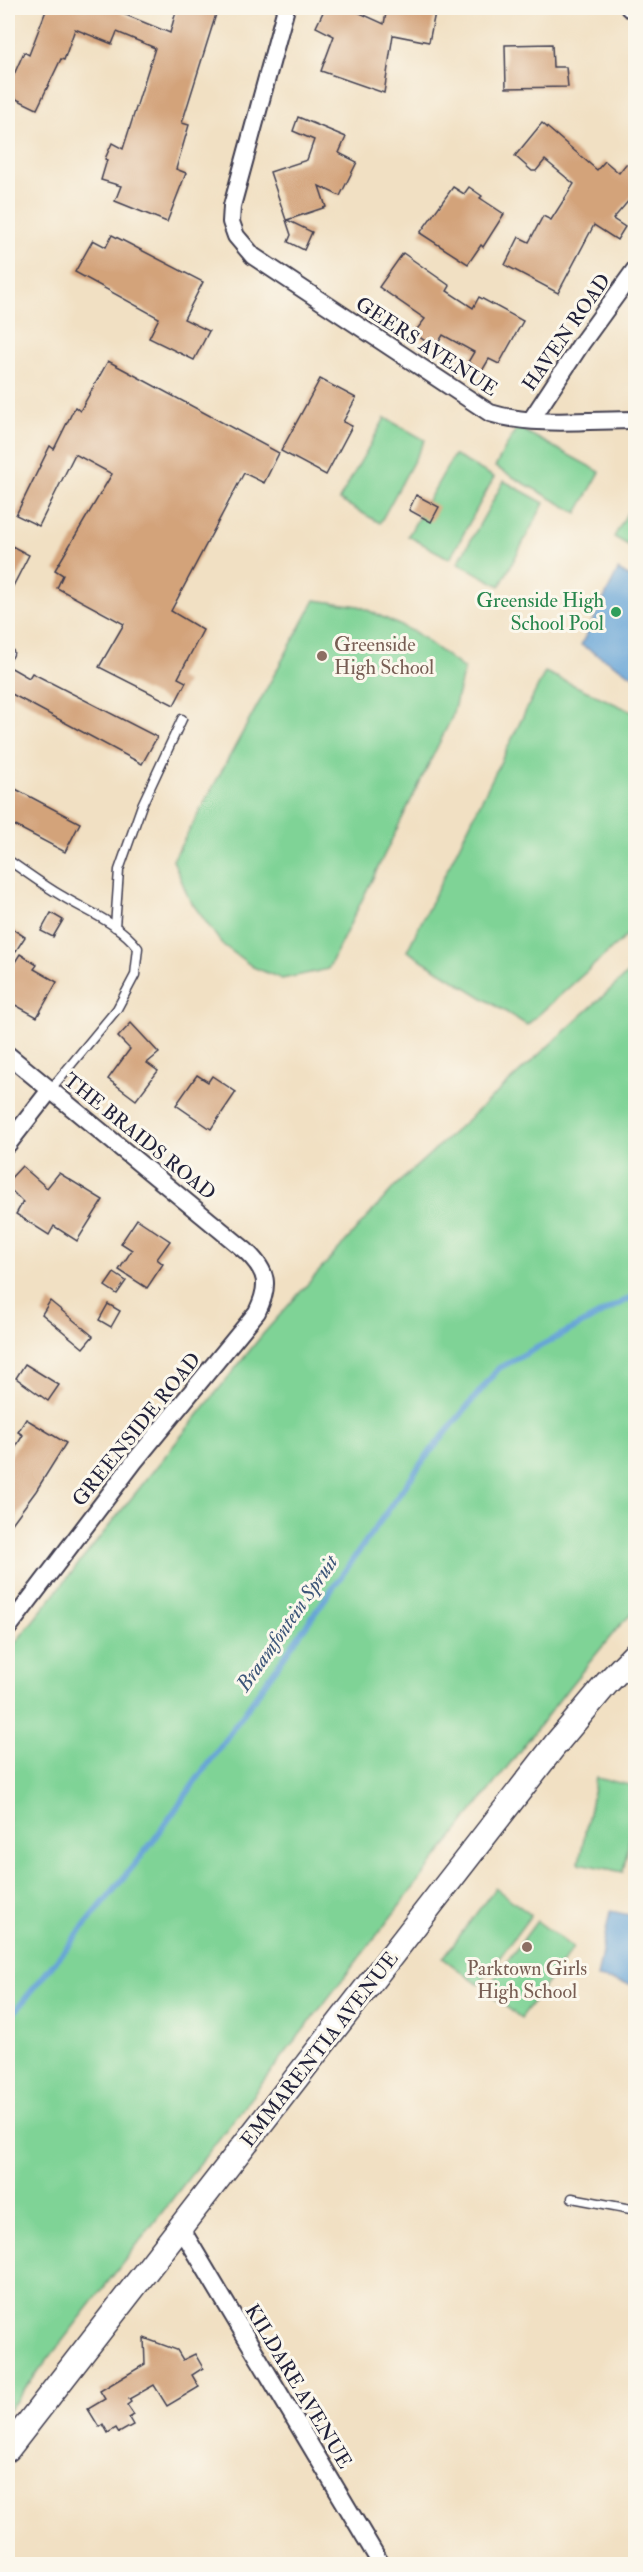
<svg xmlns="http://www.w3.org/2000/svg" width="643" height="2572" font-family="'IM FELL Double Pica',serif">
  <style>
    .green { fill: #7fd396; stroke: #507a68; stroke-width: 1.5 }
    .water { fill: #66a4d7; stroke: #446389; stroke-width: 1.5 }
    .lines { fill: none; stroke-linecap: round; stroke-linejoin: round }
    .stream { stroke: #66a4d7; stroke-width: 6 }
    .building { fill: #d3a37a }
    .lane-casing { stroke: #413e4f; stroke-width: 11 }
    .street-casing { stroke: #413e4f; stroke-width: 20 }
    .secondary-casing { stroke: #413e4f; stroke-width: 27 }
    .lane { stroke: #fff; stroke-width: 8 }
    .street { stroke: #fff; stroke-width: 16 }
    .secondary { stroke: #fff; stroke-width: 24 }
    .leisure-dot { fill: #2e9e5b; stroke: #fbf7ec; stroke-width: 2 }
    .education-dot { fill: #8d6e63; stroke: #fbf7ec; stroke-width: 2 }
    .labels { text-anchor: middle; stroke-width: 6; stroke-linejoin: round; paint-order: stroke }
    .street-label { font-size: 20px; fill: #22223b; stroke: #fbf7ec }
    .leisure-label { font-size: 20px; fill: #27864d; stroke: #fbf7ec; text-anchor: end }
    .education-label { font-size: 20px; fill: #785e54; stroke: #fbf7ec; text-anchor: start }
    .water-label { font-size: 21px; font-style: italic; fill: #3d5679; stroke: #fbf7ec }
  </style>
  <rect width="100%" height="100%" fill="#fbf7ec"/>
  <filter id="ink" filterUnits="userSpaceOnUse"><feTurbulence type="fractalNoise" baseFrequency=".0167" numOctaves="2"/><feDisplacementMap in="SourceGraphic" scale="12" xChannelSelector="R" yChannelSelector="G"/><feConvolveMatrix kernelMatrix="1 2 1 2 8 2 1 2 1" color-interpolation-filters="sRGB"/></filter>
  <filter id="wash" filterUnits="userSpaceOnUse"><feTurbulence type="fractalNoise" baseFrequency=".008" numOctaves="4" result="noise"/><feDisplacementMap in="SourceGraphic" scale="24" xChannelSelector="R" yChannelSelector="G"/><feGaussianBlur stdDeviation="1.35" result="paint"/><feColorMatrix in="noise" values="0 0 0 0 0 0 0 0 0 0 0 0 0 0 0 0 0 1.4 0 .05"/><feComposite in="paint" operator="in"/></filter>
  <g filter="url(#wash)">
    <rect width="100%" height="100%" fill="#f1e0c3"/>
    <!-- green -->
    <g class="green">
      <path d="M385 418 425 440 380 523 339 500Z"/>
      <path d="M517 427 600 472 577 513 495 467Z"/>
      <path d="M454 455 494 477 450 559 408 536Z"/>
      <path d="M504 481 544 503 500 586 458 563Z"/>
      <path d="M635 499V549L614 537Z"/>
      <path d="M315 600 359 606 416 633 464 669 452 717 328 969 282 979 253 967 222 944 189 899 173 860Z"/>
      <path d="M545 672 635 713V928L527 1025 407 951Z"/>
      <path d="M635 967V1611L621 1624 570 1686 8 2411V1652L263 1334 396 1185Z"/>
      <path d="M596 1778 635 1786V1810L623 1872 579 1863Z"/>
      <path d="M495 1888 531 1915 479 1985 443 1958Z"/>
      <path d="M537 1921 573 1948 521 2018 485 1991Z"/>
    </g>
    <!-- water -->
    <g class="water">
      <path d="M618 570 635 580V677L581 645Z"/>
      <path d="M610 1911 635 1916V1985L597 1978Z"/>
    </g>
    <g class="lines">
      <!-- stream -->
      <path class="stream" d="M8 2020 151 1844 425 1458 499 1368 636 1295"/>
    </g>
    <g id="blocks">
      <!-- building -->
      <g class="building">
        <path d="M47 8H123L121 13 170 33 177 8H213L212 10 217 11 182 123 189 125 176 169 186 173 167 222 115 201 121 186 101 180 107 160 105 159 112 143 123 149 155 48 117 32 112 44 75 29 64 60 61 59 37 109 8 95V88L24 52 29 55Z"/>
        <path d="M325 8H349L384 24 387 8H436L429 42 393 35 384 93 321 71 334 36 316 27Z"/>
        <path d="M552 44 553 67H566L568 87 506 88 505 45Z"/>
        <path d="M298 117 346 137 339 153 357 162 340 196 319 186 326 207 287 220 312 232 304 250 288 242 291 235 270 172 307 160 314 140 293 131Z"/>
        <path d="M542 123 597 170 605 161 619 173 626 164 636 172V192L613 219 625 227 617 240 594 225 558 293 505 265 519 237 529 242 543 216 551 220 574 184 545 160 536 171H532L515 156Z"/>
        <path d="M453 187 464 194 469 187 482 196 480 198 504 214 483 247 481 245 468 264 420 233Z"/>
        <path d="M112 235 203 282 184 319 209 331 194 360 149 338 159 318 75 272 93 240 106 247Z"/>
        <path d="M403 253 450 286 447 291 473 308 479 297 523 321 499 364 489 359 482 371 468 362 474 352 443 335 435 348 414 333 425 319 379 287Z"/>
        <path d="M108 361 279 453 264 483 244 473 171 611 203 630 178 678 186 682 174 705 99 667 124 624 57 588 63 575 55 570 112 474 75 454 39 526 16 515 50 446 54 449 75 407 80 411Z"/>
        <path d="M320 379 356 398 343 422 352 426 326 475 281 451Z"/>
        <path d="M416 495 439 507 431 522 409 510Z"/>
        <path d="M8 544 29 555 8 596Z"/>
        <path d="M8 666 29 678 32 673 157 737 142 764 8 692Z"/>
        <path d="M8 785 80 823 65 852 8 822Z"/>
        <path d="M51 913 63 920 53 937 41 931Z"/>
        <path d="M8 926 25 937 8 963Z"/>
        <path d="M20 954 37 965 34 969 57 982 37 1017 8 1001V973Z"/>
        <path d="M131 1023 159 1053 147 1063 158 1071 136 1100 108 1079 130 1049 118 1037Z"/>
        <path d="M197 1075 208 1082 212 1076 236 1092 211 1129 176 1105Z"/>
        <path d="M22 1166 47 1188 59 1173 103 1200 77 1241 54 1226 49 1235 16 1214 23 1202 8 1187V1181Z"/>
        <path d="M137 1219 170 1241 157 1259 163 1264 147 1288 119 1270 132 1250 121 1243Z"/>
        <path d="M114 1273 126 1281 117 1294 105 1286Z"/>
        <path d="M50 1301 93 1336 83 1348 42 1314Z"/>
        <path d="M108 1304 120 1311 111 1327 99 1320Z"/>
        <path d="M25 1364 59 1385 48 1401 16 1378Z"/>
        <path d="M26 1419 66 1443 36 1491 8 1529V1460L23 1435 18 1432Z"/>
        <path d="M144 2338 177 2350 183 2360 195 2354 203 2368 192 2375 199 2387 167 2406 154 2385 129 2399 131 2402 127 2405 134 2415 129 2418 133 2425 119 2433 116 2428 108 2433 103 2424 99 2427 88 2409 105 2399 100 2391 145 2364Z"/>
      </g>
    </g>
  </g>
  <g filter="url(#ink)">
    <use href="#blocks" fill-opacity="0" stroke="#413e4f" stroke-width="1.5"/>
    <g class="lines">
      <!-- lane casing -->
      <g class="lane-casing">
        <g id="lane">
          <path d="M8 655 9 653"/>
          <path d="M8 860C26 872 43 885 62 896 88 912 119 923 138 948L135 975 117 1009 50 1090"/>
          <path d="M115 927 119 870 142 805 182 719"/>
          <path d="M572 2198 636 2210"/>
        </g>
      </g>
      <!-- street casing -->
      <g class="street-casing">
        <g id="street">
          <path d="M286 8 232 206 231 222 236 236 253 256 490 413C535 427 589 420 636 420"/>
          <path d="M629 8 636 9"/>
          <path d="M531 420 581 344 636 268"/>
          <path d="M8 1055 246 1251C268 1272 270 1285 257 1312L134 1462 8 1628"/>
          <path d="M8 1144 50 1090"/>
          <path d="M181 2228 381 2564"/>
        </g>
      </g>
      <!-- secondary casing -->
      <g class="secondary-casing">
        <path id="secondary" d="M8 2449 555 1745 607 1683 636 1653"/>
      </g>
      <!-- lane -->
      <use href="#lane" class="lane"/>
      <!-- street -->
      <use href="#street" class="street"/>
      <!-- secondary -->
      <use href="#secondary" class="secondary"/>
    </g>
  </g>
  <!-- markers -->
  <circle class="leisure-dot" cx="616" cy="612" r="6"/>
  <g class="education-dot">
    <circle cx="322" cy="656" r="6"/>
    <circle cx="527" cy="1947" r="6"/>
  </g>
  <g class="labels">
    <!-- street labels -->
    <g class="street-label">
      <text transform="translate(566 332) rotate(-55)" y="7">HAVEN ROAD</text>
      <text transform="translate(427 346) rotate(33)" y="7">GEERS AVENUE</text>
      <text transform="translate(140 1136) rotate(39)" y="7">THE BRAIDS ROAD</text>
      <text transform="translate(136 1429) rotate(-51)" y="7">GREENSIDE ROAD</text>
      <text transform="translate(319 2049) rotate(-52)" y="7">EMMARENTIA AVENUE</text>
      <text transform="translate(299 2386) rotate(59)" y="7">KILDARE AVENUE</text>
    </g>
    <!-- leisure labels -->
    <g class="leisure-label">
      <text x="604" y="607">Greenside High<tspan x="604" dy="23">School Pool</tspan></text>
    </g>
    <!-- education labels -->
    <g class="education-label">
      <text x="334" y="651">Greenside<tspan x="334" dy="23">High School</tspan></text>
      <text x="527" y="1975" text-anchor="middle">Parktown Girls<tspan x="527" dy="23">High School</tspan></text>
    </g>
    <!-- water labels -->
    <g class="water-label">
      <text transform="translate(287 1623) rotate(-55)" y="7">Braamfontein Spruit</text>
    </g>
  </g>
  <!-- margin -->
  <rect width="643" height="2572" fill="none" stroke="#fbf7ec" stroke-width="30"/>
</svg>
